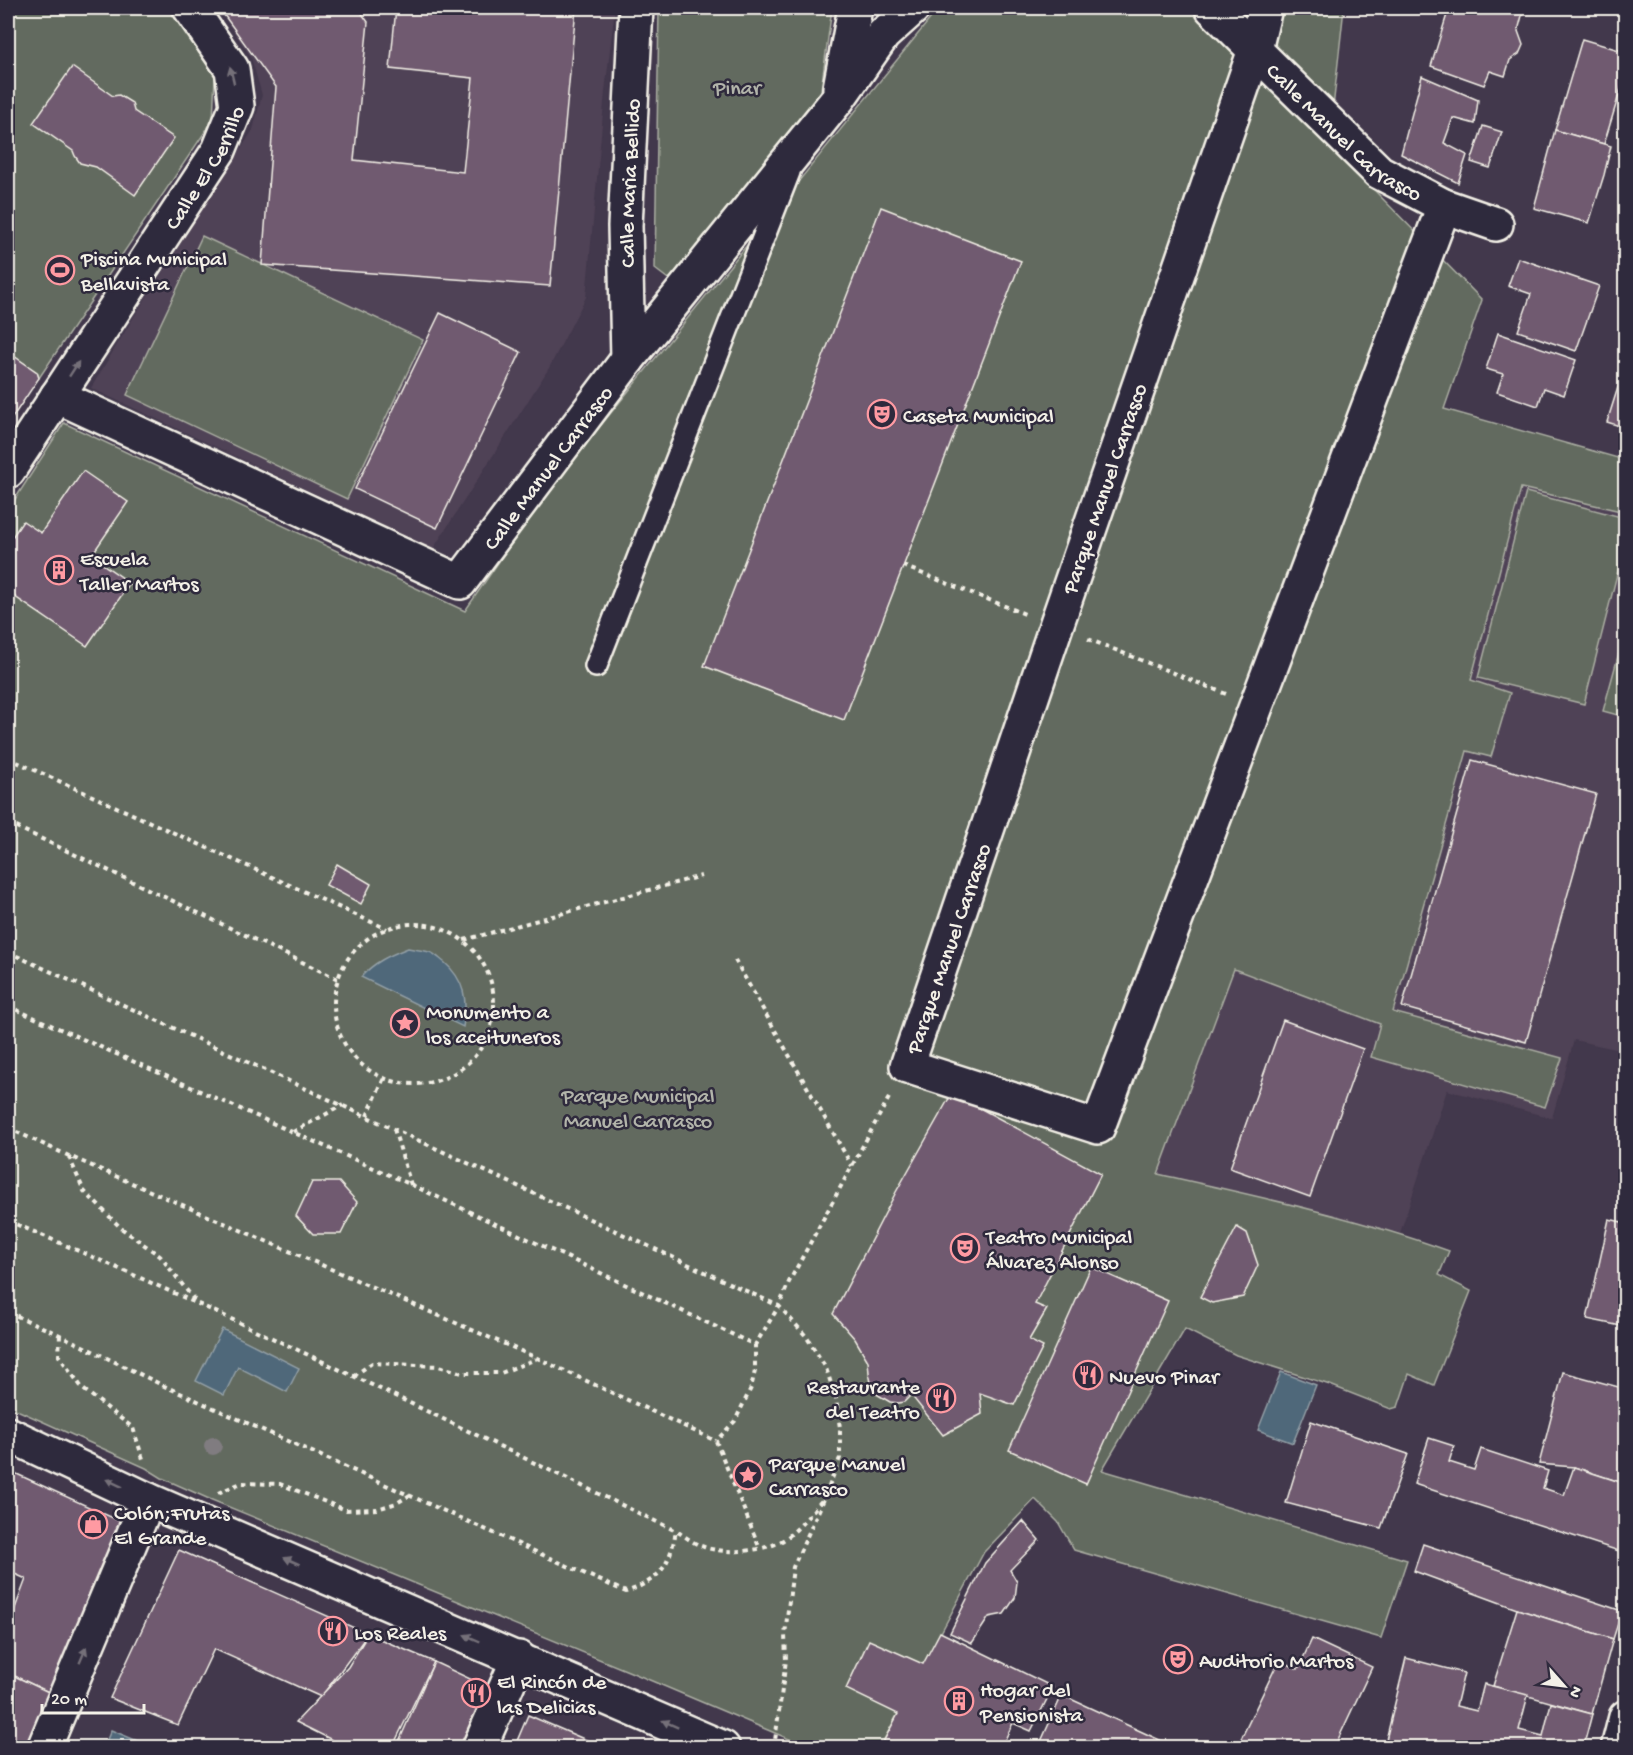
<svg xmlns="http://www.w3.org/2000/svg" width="1633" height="1755" font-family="'Gochi Hand',sans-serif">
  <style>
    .built { fill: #504256 }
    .green { fill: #626a5e; stroke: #abaea3; stroke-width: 1.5 }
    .water { fill: #50687a; stroke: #929fa6; stroke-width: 1.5 }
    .building { fill: #705a6f; stroke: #f4f1e8; stroke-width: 1.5 }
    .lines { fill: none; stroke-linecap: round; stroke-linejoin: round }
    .lane-casing { stroke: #f4f1e8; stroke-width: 26 }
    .street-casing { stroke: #f4f1e8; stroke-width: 38 }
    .secondary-casing { stroke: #f4f1e8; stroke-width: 38 }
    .path { stroke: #f4f1e8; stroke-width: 4; stroke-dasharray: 4.5 4.5; stroke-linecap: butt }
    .lane { stroke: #2f2a3d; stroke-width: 21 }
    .street { stroke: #2f2a3d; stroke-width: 33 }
    .secondary { stroke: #2f2a3d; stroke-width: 33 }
    .tree { fill: #807c80 }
    .oneway { fill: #747079 }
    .labels { text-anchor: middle; stroke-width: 5; stroke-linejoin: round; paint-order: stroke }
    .park-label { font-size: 22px; fill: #b2b4aa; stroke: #2f2a3d }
    .street-label { font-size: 22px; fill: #f4f1e8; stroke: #2f2a3d }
    .poi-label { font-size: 22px; fill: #f4f1e8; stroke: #2f2a3d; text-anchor: start }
  </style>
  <rect width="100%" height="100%" fill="#42384c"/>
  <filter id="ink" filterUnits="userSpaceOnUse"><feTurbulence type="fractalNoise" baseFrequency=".0167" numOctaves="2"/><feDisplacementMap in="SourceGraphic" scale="12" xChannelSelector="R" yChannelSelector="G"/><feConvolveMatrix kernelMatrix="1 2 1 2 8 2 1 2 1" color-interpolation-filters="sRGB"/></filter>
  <g filter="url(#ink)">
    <!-- built -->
    <g class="built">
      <path d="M218 8H615L605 91 586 297 549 368 433 549 91 388 132 320 253 130 262 95 251 57Z"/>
      <path d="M1444 409 1625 460V1051L1574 1040 1552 1118 1447 1090 1400 1233 1158 1174Z"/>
    </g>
    <!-- green -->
    <g class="green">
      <path d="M8 8H168L215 76 213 120 39 378 37 372 8 352Z"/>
      <path d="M659 8H832L818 112 677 280 667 278 655 269Z"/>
      <path d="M939 8 1137 12 1138 8H1344L1329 144 1482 300 1444 409 1625 460V512L1521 488 1471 680 1510 693 1491 757 1467 751 1393 1012 1562 1058 1545 1107 1371 1057 1380 1024 1234 969 1158 1174C1256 1196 1355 1217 1449 1251L1439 1275 1471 1291 1434 1385 1409 1374 1398 1407 1391 1409 1330 1385 1236 1355 1185 1329 1102 1470 1407 1560 1381 1638 1074 1550 1058 1522 1035 1499 984 1552 880 1747H808L633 1673 207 1498 162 1478 146 1468 8 1406V510L64 423 465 611 546 493Z"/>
      <path d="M202 236 423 340 347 499 127 395Z"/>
      <path d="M1526 492 1625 518V543L1584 704 1478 678Z"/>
      <path d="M1625 631V717L1603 711Z"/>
    </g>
    <!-- water -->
    <g class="water">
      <path d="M408 948C416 950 425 950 432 953 436 955 440 959 444 962 465 980 468 1001 463 1027L361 977C374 962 390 955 408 948Z"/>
      <path d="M222 1329 299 1368 287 1392 238 1367 224 1395 196 1381Z"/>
      <path d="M1281 1372 1316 1385 1293 1443 1258 1430Z"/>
      <path d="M111 1730 152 1747H104Z"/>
    </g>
    <!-- building -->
    <g class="building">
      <path d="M219 8H358L368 22 354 160 463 172 473 78 390 69 396 8H576L550 286 262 265 276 87Z"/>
      <path d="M1449 8H1524L1518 31 1523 45 1519 54 1510 60 1505 76 1490 71 1484 85 1431 66Z"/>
      <path d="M1582 39 1626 52V72L1604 144 1555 130Z"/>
      <path d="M72 67 113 96 119 95 132 103 134 111 174 138 135 195 96 167 80 163 75 156 73 151 33 123Z"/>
      <path d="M1422 76 1478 100 1475 124 1453 118 1444 143 1467 155 1458 183 1401 154Z"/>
      <path d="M1483 126 1502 132 1490 168 1471 162Z"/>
      <path d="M1555 130 1611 146 1604 175 1589 223 1534 208Z"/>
      <path d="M881 207 1021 261 844 720 704 666Z"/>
      <path d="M1518 258 1599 286 1576 351 1518 331 1531 294 1508 286Z"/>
      <path d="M440 313 521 352 437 528 355 489Z"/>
      <path d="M1498 333 1576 360 1564 395 1544 388 1538 406 1497 392 1503 374 1486 369Z"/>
      <path d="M8 352 37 372 39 378 8 424Z"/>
      <path d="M1626 362V428L1607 422Z"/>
      <path d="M83 471 128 502 91 556 130 583 87 646 8 592V543L23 521 41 533Z"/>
      <path d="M1472 760 1596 794 1526 1042 1402 1007Z"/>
      <path d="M337 864 371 884 361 904 326 885Z"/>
      <path d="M1283 1020 1363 1049 1310 1197 1230 1168Z"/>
      <path d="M952 1093 1101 1174 1035 1304 1047 1309 1029 1340 1043 1347 1014 1405 980 1393 982 1414 943 1435 911 1395 904 1402 898 1403 890 1402 873 1392 869 1373 868 1361 855 1339 833 1314 896 1192Z"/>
      <path d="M312 1182H339L357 1202 341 1234H313L296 1216Z"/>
      <path d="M1609 1219 1626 1223V1327L1587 1319Z"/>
      <path d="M1237 1227 1247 1233 1258 1265 1243 1297 1212 1303 1200 1297Z"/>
      <path d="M1091 1267 1168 1301 1086 1484 1009 1450Z"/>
      <path d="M1563 1372 1626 1389V1484L1574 1467 1539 1464Z"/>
      <path d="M1311 1421 1408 1454 1381 1528 1286 1503Z"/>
      <path d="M1429 1438 1454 1446 1449 1462 1474 1470 1481 1449 1548 1471 1543 1488 1564 1495 1574 1467 1626 1484 1625 1553 1414 1484Z"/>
      <path d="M8 1470 133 1527 57 1696 8 1673V1627L26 1579 8 1571Z"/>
      <path d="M1023 1521 1039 1540 1010 1570 1017 1582 1015 1598 1004 1614 989 1617 972 1643 950 1633 985 1563Z"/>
      <path d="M1423 1544 1622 1611 1613 1639 1517 1609 1414 1571Z"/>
      <path d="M179 1550 368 1634 321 1697 214 1649 178 1725 110 1698Z"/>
      <path d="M1517 1609 1613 1639 1592 1714 1493 1686Z"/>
      <path d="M940 1632 1053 1687 1031 1731 1013 1723 1001 1748H880L898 1714 846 1689 869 1640 923 1664Z"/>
      <path d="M368 1634 434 1662 392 1748H348L296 1722 348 1667Z"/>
      <path d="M1312 1639 1372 1667 1334 1748H1248L1239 1743 1279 1660 1298 1669Z"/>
      <path d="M1406 1658 1464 1673 1456 1706 1477 1711 1484 1684 1528 1695 1519 1730 1543 1736 1551 1703 1592 1714 1583 1748H1384Z"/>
      <path d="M434 1662 498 1692 474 1748H396Z"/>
      <path d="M8 1673 57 1696 34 1748H8Z"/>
      <path d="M1062 1695 1177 1748H1038Z"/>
      <path d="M528 1715 605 1748H514Z"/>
    </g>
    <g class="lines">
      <!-- lane casing -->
      <g class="lane-casing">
        <path id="lane" d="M596 666 789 172"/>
      </g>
      <!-- street casing -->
      <g class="street-casing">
        <g id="street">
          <path id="s1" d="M1212 8 1379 172 1444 206 1496 224"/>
          <path d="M1265 8 1255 50 1056 626 907 1066 1098 1127 1444 206"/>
          <path d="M840 88 855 8"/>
          <path id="s2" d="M628 359 625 226 636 8"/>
          <path id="s3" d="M57 396 460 582 628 359 838 99 883 35 913 8"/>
          <path id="s4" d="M8 471 219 150 237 106 232 69 190 8"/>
          <path d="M44 1748 148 1500"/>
          <path d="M479 1748 519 1658"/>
          <path d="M1618 1748 1626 1717"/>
        </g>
      </g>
      <!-- secondary casing -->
      <g class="secondary-casing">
        <path id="secondary" d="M8 1434 148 1500 723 1748"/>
      </g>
      <!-- path -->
      <g class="path">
        <path d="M903 566 1025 614"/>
        <path d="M1088 639 1226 694"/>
        <path d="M8 758 387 929"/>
        <path d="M8 823 338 979"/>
        <circle cx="414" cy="1004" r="80"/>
        <path d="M464 940 701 876"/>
        <path d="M8 952 779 1306 755 1345"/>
        <path d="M735 960 852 1166"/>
        <path d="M8 1006 412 1185 755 1345V1371L751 1388 735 1421 716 1441"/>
        <path d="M367 1116 384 1078"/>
        <path d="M8 1128 69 1156 537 1358 716 1441 760 1549"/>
        <path d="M394 1129 411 1185"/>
        <path d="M293 1132 343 1105"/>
        <path d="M69 1157 84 1191 121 1228 160 1256 196 1302"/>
        <path d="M8 1221C234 1315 454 1425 676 1531"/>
        <path d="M8 1312 60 1335 162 1385 626 1592C661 1579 669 1567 676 1531 685 1536 694 1544 704 1547 727 1555 772 1552 790 1535 803 1524 814 1509 825 1497"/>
        <path d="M60 1335 59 1356 83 1389 133 1428 143 1459"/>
        <path d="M354 1376 372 1363 439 1366 462 1373H501L536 1359"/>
        <path d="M218 1493 241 1483 280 1484 346 1510 377 1509 397 1503 410 1495"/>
        <path d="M774 1748 786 1660 785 1635 793 1567 825 1497 840 1458V1428L836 1399 826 1368 806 1336 779 1306 789 1282 891 1094"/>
      </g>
      <!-- lane -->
      <use href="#lane" class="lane"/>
      <!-- street -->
      <use href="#street" class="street"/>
      <!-- secondary -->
      <use href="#secondary" class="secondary"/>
    </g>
    <!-- trees -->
    <circle class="tree" cx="213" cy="1446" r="9"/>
    <!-- one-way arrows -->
    <defs><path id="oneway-solid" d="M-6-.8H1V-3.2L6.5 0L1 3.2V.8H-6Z" transform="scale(1.5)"/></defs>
    <g class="oneway">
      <use href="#oneway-solid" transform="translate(232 75) rotate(-104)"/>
      <use href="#oneway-solid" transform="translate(74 369) rotate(-57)"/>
      <use href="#oneway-solid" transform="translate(114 1483) rotate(-155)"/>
      <use href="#oneway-solid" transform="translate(292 1561) rotate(-157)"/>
      <use href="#oneway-solid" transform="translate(472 1638) rotate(-157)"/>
      <use href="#oneway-solid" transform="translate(83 1655) rotate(-67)"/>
      <use href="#oneway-solid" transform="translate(670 1724) rotate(-156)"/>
    </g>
  </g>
  <!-- icons -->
  <defs>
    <g id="stadium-ring" transform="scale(1.5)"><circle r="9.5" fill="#2f2a3d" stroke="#ff9aa2" stroke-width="1.5"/><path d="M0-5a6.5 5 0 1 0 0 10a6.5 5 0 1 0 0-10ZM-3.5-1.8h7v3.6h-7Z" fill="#ff9aa2"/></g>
    <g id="theatre-ring" transform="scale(1.5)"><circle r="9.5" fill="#2f2a3d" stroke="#ff9aa2" stroke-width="1.5"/><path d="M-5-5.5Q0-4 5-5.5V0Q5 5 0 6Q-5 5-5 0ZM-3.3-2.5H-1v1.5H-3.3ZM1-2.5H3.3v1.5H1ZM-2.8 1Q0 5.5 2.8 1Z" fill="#ff9aa2"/></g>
    <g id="building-ring" transform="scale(1.5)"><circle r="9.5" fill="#2f2a3d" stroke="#ff9aa2" stroke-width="1.5"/><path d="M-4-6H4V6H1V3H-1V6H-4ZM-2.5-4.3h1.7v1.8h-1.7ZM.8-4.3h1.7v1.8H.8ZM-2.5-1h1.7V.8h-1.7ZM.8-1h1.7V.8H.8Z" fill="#ff9aa2"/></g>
    <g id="sight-ring" transform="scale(1.5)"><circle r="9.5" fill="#2f2a3d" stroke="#ff9aa2" stroke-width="1.5"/><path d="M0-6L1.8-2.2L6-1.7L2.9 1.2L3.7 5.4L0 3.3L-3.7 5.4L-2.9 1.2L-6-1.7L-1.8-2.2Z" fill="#ff9aa2"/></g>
    <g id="restaurant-ring" transform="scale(1.5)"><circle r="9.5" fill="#2f2a3d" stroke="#ff9aa2" stroke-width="1.5"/><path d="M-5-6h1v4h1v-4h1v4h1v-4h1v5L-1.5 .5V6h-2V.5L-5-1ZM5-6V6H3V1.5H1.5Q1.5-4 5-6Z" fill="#ff9aa2"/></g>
    <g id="shop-ring" transform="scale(1.5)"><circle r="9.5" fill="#2f2a3d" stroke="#ff9aa2" stroke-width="1.5"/><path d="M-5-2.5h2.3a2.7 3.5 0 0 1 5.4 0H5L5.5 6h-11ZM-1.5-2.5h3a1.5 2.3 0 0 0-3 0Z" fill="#ff9aa2"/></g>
  </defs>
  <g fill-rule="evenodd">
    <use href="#stadium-ring" x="60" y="270"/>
    <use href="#theatre-ring" x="882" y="414"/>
    <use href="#building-ring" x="59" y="570"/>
    <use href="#sight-ring" x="405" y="1023"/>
    <use href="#theatre-ring" x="965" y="1248"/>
    <use href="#restaurant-ring" x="1088" y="1375"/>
    <use href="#restaurant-ring" x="941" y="1398"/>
    <use href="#sight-ring" x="748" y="1475"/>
    <use href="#shop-ring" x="93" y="1524"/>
    <use href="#restaurant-ring" x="333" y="1631"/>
    <use href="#theatre-ring" x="1178" y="1659"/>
    <use href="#restaurant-ring" x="476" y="1693"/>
    <use href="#building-ring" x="959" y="1701"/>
  </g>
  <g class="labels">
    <!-- park labels -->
    <g class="park-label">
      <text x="737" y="94">Pinar</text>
      <text x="638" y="1102">Parque Municipal<tspan x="638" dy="25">Manuel Carrasco</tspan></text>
    </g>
    <!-- street labels -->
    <g class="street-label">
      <text dy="8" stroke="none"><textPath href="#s1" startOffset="182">Calle Manuel Carrasco</textPath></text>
      <text dy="8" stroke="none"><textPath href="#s4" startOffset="362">Calle El Cerrillo</textPath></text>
      <text dy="8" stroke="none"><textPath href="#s2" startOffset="176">Calle Maria Bellido</textPath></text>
      <text dy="8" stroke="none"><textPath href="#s3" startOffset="588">Calle Manuel Carrasco</textPath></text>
      <text transform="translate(1103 488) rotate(-71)" y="8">Parque Manuel Carrasco</text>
      <text transform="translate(947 948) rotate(-71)" y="8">Parque Manuel Carrasco</text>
    </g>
    <!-- poi labels -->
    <g class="poi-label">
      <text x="81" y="265">Piscina Municipal<tspan x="81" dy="25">Bellavista</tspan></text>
      <text x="903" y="422">Caseta Municipal</text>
      <text x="80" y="565">Escuela<tspan x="80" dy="25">Taller Martos</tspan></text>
      <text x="426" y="1018">Monumento a<tspan x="426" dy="25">los aceituneros</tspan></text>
      <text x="986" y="1243">Teatro Municipal<tspan x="986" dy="25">Álvarez Alonso</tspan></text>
      <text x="1109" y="1383">Nuevo Pinar</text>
      <text x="920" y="1393" text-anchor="end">Restaurante<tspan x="920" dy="25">del Teatro</tspan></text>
      <text x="769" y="1470">Parque Manuel<tspan x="769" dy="25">Carrasco</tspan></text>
      <text x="114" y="1519">Colón;Frutas<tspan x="114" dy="25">El Grande</tspan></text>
      <text x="354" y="1639">Los Reales</text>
      <text x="1199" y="1667">Auditorio Martos</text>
      <text x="497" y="1688">El Rincón de<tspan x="497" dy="25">las Delicias</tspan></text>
      <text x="980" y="1696">Hogar del<tspan x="980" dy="25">Pensionista</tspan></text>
    </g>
  </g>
  <!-- margin -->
  <rect width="1633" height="1755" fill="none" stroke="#2f2a3d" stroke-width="30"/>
  <rect x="15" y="15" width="1603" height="1725" fill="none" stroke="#f4f1e8" stroke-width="2" filter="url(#ink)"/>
  <!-- north arrow -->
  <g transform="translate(1564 1686) rotate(118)" stroke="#2f2a3d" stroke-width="4.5" paint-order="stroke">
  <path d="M0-4.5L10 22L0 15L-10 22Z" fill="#f4f1e8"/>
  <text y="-9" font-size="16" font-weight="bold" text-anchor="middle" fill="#f4f1e8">N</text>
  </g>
  <!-- scale -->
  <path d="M42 1704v9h102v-9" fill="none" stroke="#f4f1e8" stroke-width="3"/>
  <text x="51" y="1704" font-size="18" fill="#f4f1e8" stroke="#2f2a3d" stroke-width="4.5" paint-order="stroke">20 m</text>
</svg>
